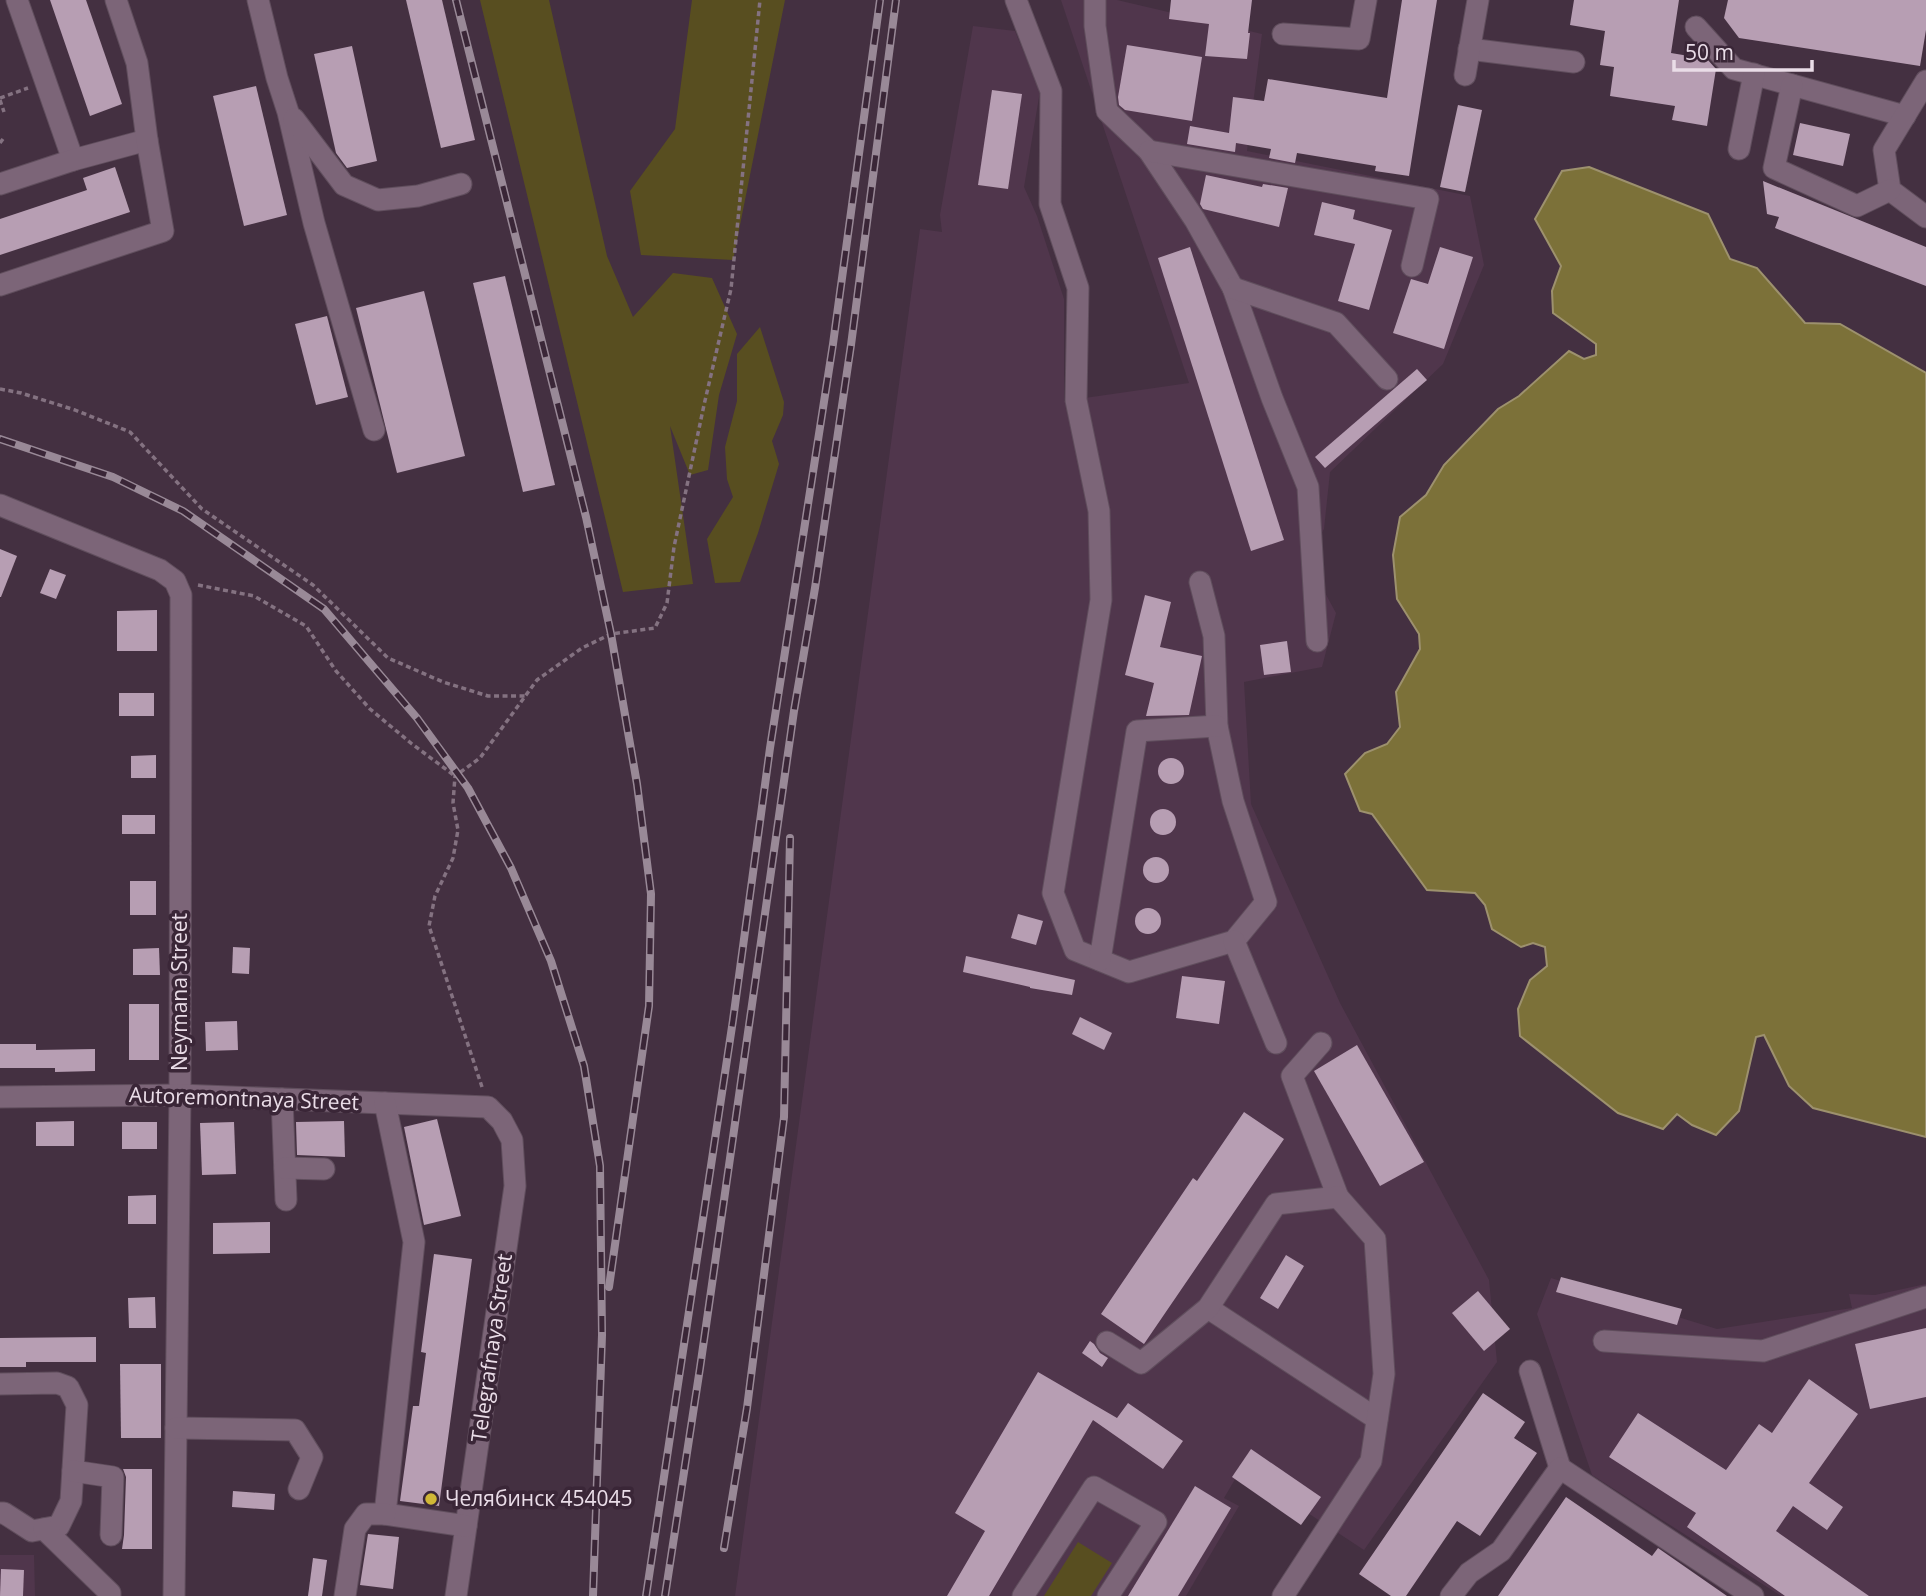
<svg xmlns="http://www.w3.org/2000/svg" width="1926" height="1596" font-family="'Open Sans',sans-serif">
  <style>
    .built { fill: #50364c }
    .green { fill: #584e20 }
    .water { fill: #7c7139; stroke: #9d916e; stroke-width: 2 }
    .building { fill: #b79eb3 }
    .lines { fill: none; stroke-linecap: round; stroke-linejoin: round }
    .minor-casing { stroke: #604e5d; stroke-width: 23 }
    .path { stroke: #847281; stroke-width: 3.5; stroke-dasharray: 5 3.5; stroke-linecap: butt }
    .minor { stroke: #7c6578; stroke-width: 21 }
    .rail-casing { stroke: #998997; stroke-width: 8 }
    .rail { stroke: #3a2637; stroke-width: 5; stroke-dasharray: 16; stroke-linecap: butt }
    .poi-dot { fill: #d0b736; stroke: #3a2637; stroke-width: 2.5 }
    .labels { text-anchor: middle; stroke-width: 7; stroke-linejoin: round; paint-order: stroke }
    .street-label { font-size: 21px; fill: #eadde8; stroke: #3a2637 }
    .poi-label { font-size: 21px; fill: #eadde8; stroke: #3a2637; text-anchor: start }
  </style>
  <rect width="100%" height="100%" fill="#443041"/>
  <!-- built -->
  <g class="built">
    <path d="M1061 0H1117L1262 34 1247 151 1470 196 1484 265 1443 364 1330 472 1324 529 1315 544 1317 578 1336 613 1322 667 1244 682 1251 804 1340 1003 1489 1280 1497 1362 1364 1550 1241 1469 1224 1498 1239 1506 1186 1596H735L920 229 942 232 940 215 973 26 1015 31 1040 91 1024 187 1037 216 1064 299V401L1189 383Z"/>
    <path d="M1551 1278 1717 1329 1852 1308 1849 1294 1875 1295 1926 1284V1596H1781L1592 1475 1537 1314Z"/>
    <path d="M0 1555H34L35 1596H0Z"/>
  </g>
  <!-- green -->
  <g class="green">
    <path d="M480 0H549L607 256 633 317 673 273 712 278 737 334 719 395 708 470 690 475 670 426 693 584 623 592Z"/>
    <path d="M692 0H785L733 260 641 255 630 191 675 129Z"/>
    <path d="M760 327 784 402 783 415 772 441 779 464 758 533 740 582 715 583 707 539 733 497 727 479 725 447 737 401V354Z"/>
    <path d="M1078 1542 1112 1563 1091 1596H1044Z"/>
  </g>
  <!-- water -->
  <path class="water" d="M1589 167 1708 214 1730 259 1757 268 1805 323 1840 324 1926 373V1137L1813 1108 1789 1086 1764 1035 1756 1037 1739 1111 1716 1135 1692 1125 1677 1114 1663 1129 1618 1113 1520 1036 1518 1009 1530 980 1547 966 1545 947 1533 943 1521 947 1492 929 1485 905 1475 893 1427 890 1372 814 1360 811 1345 774 1365 753 1387 744 1400 727 1396 692 1420 649 1419 634 1397 599 1393 555 1400 517 1426 495 1444 465 1498 409 1519 396 1569 351 1584 359 1596 355V344L1553 313 1552 291 1561 266 1535 219 1562 171Z"/>
  <!-- building -->
  <g class="building">
    <path d="M50 0H86L122 104 90 116Z"/>
    <path d="M406 0H442L475 140 441 148Z"/>
    <path d="M1171 0H1252L1248 33H1250L1247 59 1205 56 1209 24 1169 19Z"/>
    <path d="M1402 0H1437L1409 176 1375 171 1376 166 1297 153 1295 163 1269 158 1271 149 1236 143 1235 152 1187 144 1190 126 1229 133 1233 97 1264 101 1268 79 1387 98Z"/>
    <path d="M1574 0H1679L1671 53 1707 59 1716 69 1707 126 1672 120 1675 106 1610 96 1614 67 1600 65 1605 31 1570 25Z"/>
    <path d="M1728 0H1926V30L1920 66 1739 38 1724 18Z"/>
    <path d="M1127 45 1202 57 1192 121 1125 110 1119 105 1118 97Z"/>
    <path d="M352 46 377 161 347 168 336 153 314 54Z"/>
    <path d="M256 86 287 215 244 226 213 96Z"/>
    <path d="M992 90 1022 94 1008 189 978 185Z"/>
    <path d="M1458 105 1482 110 1465 192 1440 187Z"/>
    <path d="M1800 123 1850 134 1843 166 1793 155Z"/>
    <path d="M115 167 130 212 0 255V219L87 190 83 178Z"/>
    <path d="M1206 175 1262 187 1263 184 1288 188 1279 227 1203 209 1200 204Z"/>
    <path d="M1763 181 1926 247V286L1775 228 1779 217 1767 214Z"/>
    <path d="M1322 202 1355 210 1353 219 1392 230 1369 310 1338 301 1355 244 1314 235Z"/>
    <path d="M1190 247 1284 540 1251 551 1158 258Z"/>
    <path d="M1440 247 1473 257 1444 349 1393 333 1411 279 1428 284Z"/>
    <path d="M505 276 555 485 523 492 473 283Z"/>
    <path d="M424 291 465 456 397 473 356 308Z"/>
    <path d="M327 316 348 397 316 405 295 324Z"/>
    <path d="M1417 369 1427 380 1325 468 1315 457Z"/>
    <path d="M0 549 17 556 1 597H0Z"/>
    <path d="M50 569 66 575 56 599 40 593Z"/>
    <path d="M1145 595 1171 602 1160 647 1202 656 1189 715 1146 716 1154 683 1125 675Z"/>
    <path d="M157 610V651H117V611Z"/>
    <path d="M1287 641 1291 672 1264 675 1260 645Z"/>
    <rect x="119" y="693" width="35" height="23"/>
    <path d="M156 755V778H131V756Z"/>
    <circle cx="1171" cy="771" r="13"/>
    <circle cx="1163" cy="822" r="13"/>
    <rect x="122" y="815" width="33" height="19"/>
    <circle cx="1156" cy="870" r="13"/>
    <rect x="130" y="881" width="26" height="34"/>
    <circle cx="1148" cy="921" r="13"/>
    <path d="M1018 914 1043 921 1036 945 1011 938Z"/>
    <path d="M233 947 250 948 249 974 232 973Z"/>
    <path d="M159 948 160 975H133V949Z"/>
    <path d="M966 956 1075 980 1072 995 1030 988V987L963 972Z"/>
    <path d="M1182 976 1225 981 1219 1024 1176 1018Z"/>
    <rect x="129" y="1004" width="30" height="56"/>
    <path d="M1080 1017 1112 1033 1104 1050 1072 1034Z"/>
    <path d="M237 1021 238 1050 206 1051 205 1022Z"/>
    <path d="M0 1044H36V1050L95 1049V1071L55 1072V1068H0Z"/>
    <path d="M1357 1045 1424 1162 1380 1186 1314 1071Z"/>
    <path d="M1244 1112 1284 1139 1144 1344 1101 1314 1193 1178 1197 1181Z"/>
    <path d="M437 1119 461 1216 424 1225 404 1127Z"/>
    <path d="M74 1121V1146H36V1122Z"/>
    <path d="M344 1121 345 1157 297 1155 296 1122Z"/>
    <rect x="122" y="1122" width="35" height="27"/>
    <path d="M234 1122 236 1174 202 1175 200 1123Z"/>
    <path d="M156 1195V1224H128V1196Z"/>
    <path d="M270 1222V1253L213 1254V1223Z"/>
    <path d="M434 1254 472 1259 439 1506 400 1501 413 1406H419L426 1353 421 1352Z"/>
    <path d="M1286 1255 1304 1266 1278 1309 1260 1298Z"/>
    <path d="M1561 1277 1682 1309 1677 1325 1556 1292Z"/>
    <path d="M1478 1291 1510 1329 1484 1351 1452 1313Z"/>
    <path d="M155 1297 156 1328H129L128 1298Z"/>
    <path d="M1926 1328V1397L1870 1409 1855 1344Z"/>
    <path d="M96 1337V1362H26V1367H0V1338Z"/>
    <path d="M1090 1341 1094 1344 1100 1353 1108 1358 1102 1367 1082 1353Z"/>
    <path d="M120 1364H161V1438H121Z"/>
    <path d="M1038 1372 1117 1418 1128 1403 1183 1441 1163 1469 1093 1420 989 1596H947L985 1531 955 1513Z"/>
    <path d="M1809 1379 1858 1414 1809 1483 1843 1507 1827 1530 1793 1506 1776 1531 1869 1596H1785L1687 1527 1696 1513 1609 1457 1638 1413 1726 1470 1759 1424 1772 1433Z"/>
    <path d="M1483 1393 1525 1422 1514 1438 1537 1453 1480 1536 1457 1521 1406 1596H1391L1359 1574Z"/>
    <path d="M1251 1449 1321 1497 1301 1525 1232 1477Z"/>
    <path d="M123 1469H152V1549H122L124 1535 126 1477Z"/>
    <path d="M1195 1486 1231 1508 1178 1596H1128Z"/>
    <path d="M233 1491 275 1494 274 1510 232 1507Z"/>
    <path d="M1566 1497 1652 1556 1658 1548 1727 1596H1498Z"/>
    <path d="M368 1534 399 1537 393 1589 360 1585Z"/>
    <path d="M313 1558 327 1560 322 1596H308Z"/>
    <path d="M1 1569 24 1570 23 1596H0Z"/>
  </g>
  <g class="lines">
    <!-- minor casing -->
    <g class="minor-casing">
      <g id="minor">
        <path d="M17 0 73 160"/>
        <path d="M258 0 277 78 288 112 314 223 374 430"/>
        <path d="M1016 0 1051 91 1050 204 1078 288 1076 400 1099 511 1101 600 1053 893 1075 950 1129 972 1234 941 1266 902 1233 801 1217 726 1214 636 1200 582"/>
        <path d="M1095 0V26L1107 111 1149 151 1195 220 1233 288 1272 398 1308 487 1317 641"/>
        <path d="M1696 27 1734 69 1905 116"/>
        <path d="M1283 34 1359 39 1366 0"/>
        <path d="M1469 49 1574 62"/>
        <path d="M1465 75 1478 0"/>
        <path d="M1926 81 1884 150 1890 190 1926 217"/>
        <path d="M1792 85 1774 168 1857 206 1890 190"/>
        <path d="M294 119 344 185 378 200 418 196 461 184"/>
        <path d="M1739 149 1754 74"/>
        <path d="M1149 151 1428 199 1412 266"/>
        <path d="M0 184 73 160 147 140"/>
        <path d="M0 285 163 231 147 140 137 63 116 0"/>
        <path d="M1233 288 1336 323 1387 379"/>
        <path d="M0 505 160 570 175 581 181 595 180 1095 174 1596"/>
        <path d="M1234 941 1276 1043"/>
        <path d="M1100 960 1137 731 1217 726"/>
        <path d="M1321 1043 1292 1076 1338 1197"/>
        <path d="M0 1097 180 1095 488 1107 502 1121 512 1140 515 1186 456 1596"/>
        <path d="M282 1099 286 1200"/>
        <path d="M385 1103 414 1242 385 1514 466 1526"/>
        <path d="M285 1168 324 1169"/>
        <path d="M1208 1308 1377 1419"/>
        <path d="M1604 1341 1763 1351 1926 1297"/>
        <path d="M1107 1342 1141 1363 1208 1308 1276 1204 1338 1197 1375 1239 1384 1374 1371 1461 1283 1596"/>
        <path d="M1530 1371 1560 1468"/>
        <path d="M0 1384 57 1383 68 1387 77 1405 71 1501 59 1526 32 1531 4 1513H0"/>
        <path d="M176 1428 295 1430 312 1457 299 1489"/>
        <path d="M73 1471 113 1477 111 1535"/>
        <path d="M44 1529 110 1593V1596"/>
        <path d="M345 1596 355 1529 366 1514H385"/>
        <path d="M1023 1596 1094 1487 1156 1522 1108 1596"/>
        <path d="M1451 1596 1469 1573 1501 1551 1560 1468 1753 1596"/>
      </g>
    </g>
    <!-- path -->
    <g class="path">
      <path d="M0 98 28 88"/>
      <path d="M0 100 4 112"/>
      <path d="M0 143 3 139"/>
      <path d="M0 389 21 393 75 410 130 432 202 509 313 585 388 658 443 682 488 696H526"/>
      <path d="M198 585 254 596 306 626 336 671 370 709 412 744 455 776"/>
      <path d="M482 1087 429 926 435 896 453 858 458 830 453 803 455 776 480 758 537 680 582 648 611 634 655 628 667 603 674 547 704 405 731 289 760 0"/>
    </g>
    <!-- minor -->
    <use href="#minor" class="minor"/>
    <!-- rail casing -->
    <g class="rail-casing">
      <g id="rail">
        <path d="M456 0 586 517 611 634 637 784 651 894 649 1006 609 1287"/>
        <path d="M0 439 113 477 183 511 324 609 417 718 468 788 511 868 551 961 584 1066 600 1166 602 1335 593 1596"/>
        <path d="M724 1548 747 1408 784 1117 790 838"/>
        <path d="M646 1596 733 1020 770 748 833 344 880 0"/>
        <path d="M665 1596 700 1368 794 711 815 588 851 345 896 0"/>
      </g>
    </g>
    <!-- rail -->
    <use href="#rail" class="rail"/>
  </g>
  <!-- markers -->
  <circle class="poi-dot" cx="431" cy="1499" r="7"/>
  <g class="labels">
    <!-- street labels -->
    <g class="street-label">
      <text transform="translate(180 992) rotate(-90)" y="7">Neymana Street</text>
      <text transform="translate(244 1099) rotate(2)" y="7">Autoremontnaya Street</text>
      <text transform="translate(492 1348) rotate(-82)" y="7">Telegrafnaya Street</text>
    </g>
    <!-- poi labels -->
    <g class="poi-label">
      <text x="445" y="1506">Челябинск 454045</text>
    </g>
  </g>
  <!-- scale -->
  <path d="M1674 60v10h138v-10" fill="none" stroke="#eadde8" stroke-width="3.5"/>
  <text x="1685" y="60" font-size="21" fill="#eadde8" stroke="#3a2637" stroke-width="5" paint-order="stroke">50 m</text>
</svg>
